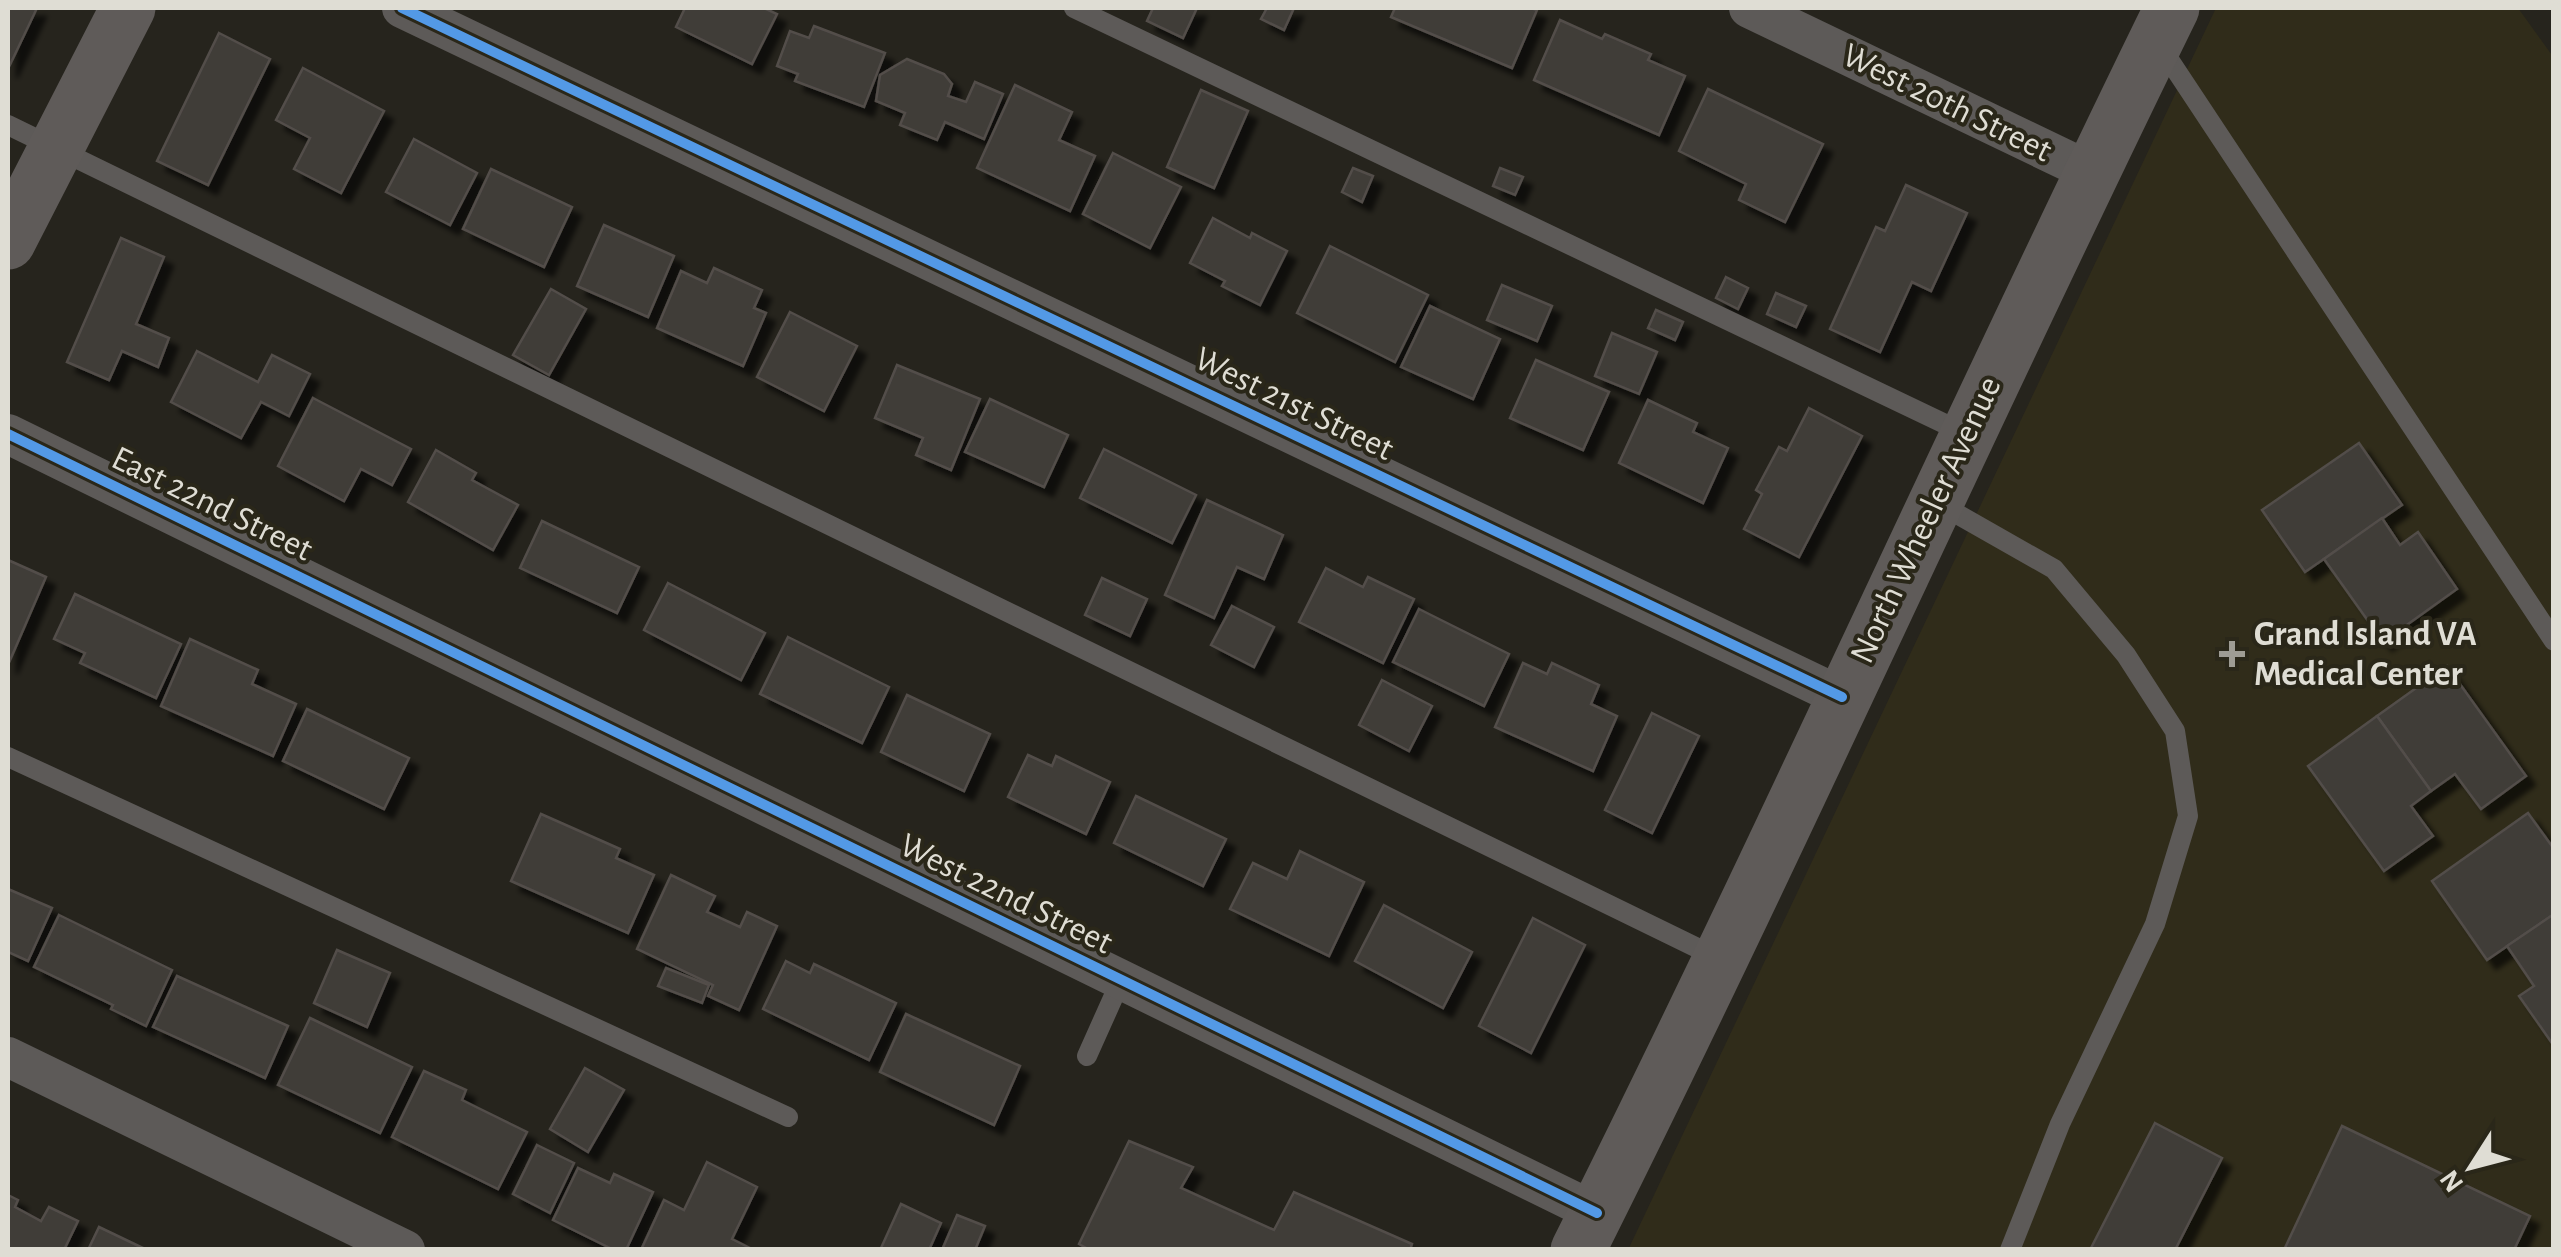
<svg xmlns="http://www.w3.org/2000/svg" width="2561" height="1257" font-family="'Alegreya Sans',sans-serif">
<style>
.built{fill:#302c1a}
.building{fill:#403c39;stroke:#524e4a;stroke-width:2.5;filter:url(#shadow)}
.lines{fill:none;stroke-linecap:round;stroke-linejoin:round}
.lane{stroke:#5d5a58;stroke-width:20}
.street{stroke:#5d5a58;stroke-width:40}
.secondary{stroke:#5f5b59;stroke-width:55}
.cycleway-casing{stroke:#2a2719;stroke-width:16}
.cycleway{stroke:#5399e6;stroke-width:10}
.poi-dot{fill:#9e9c94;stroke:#2a2719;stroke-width:4}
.labels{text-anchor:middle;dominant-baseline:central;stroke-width:8;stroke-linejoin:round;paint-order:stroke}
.street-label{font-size:35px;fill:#dfddd4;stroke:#2a2719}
.poi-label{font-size:35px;font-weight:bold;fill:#dfddd4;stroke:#2a2719;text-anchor:start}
</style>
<defs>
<filter id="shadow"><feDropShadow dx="9" dy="9" stdDeviation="2.5" flood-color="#0009"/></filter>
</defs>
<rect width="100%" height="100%" fill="#26241d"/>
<path class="built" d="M2216,8H2518L2554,58L2553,1249L1628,1250Z"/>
<g class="building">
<path d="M8,8H37L8,69Z"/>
<path d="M685,8H764L777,14L752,64L676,27Z"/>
<path d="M1153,8H1197L1183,38L1147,21Z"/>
<path d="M1267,8H1294L1284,30L1261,19Z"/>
<path d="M1395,8H1531L1537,10L1512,68L1391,17Z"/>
<path d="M1560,20L1602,39L1605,34L1651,54L1648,60L1685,76L1659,135L1534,80Z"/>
<path d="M814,26L885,53L864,107L795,81L798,74L777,66L790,31L809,38Z"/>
<path d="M219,33L270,59L208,185L157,161Z"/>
<path d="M907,59L944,74L952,84L948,96L966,102L975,82L1003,94L984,139L945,122L937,140L900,125L905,113L876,101L880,75Z"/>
<path d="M303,68L384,111L341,193L294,169L310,138L276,120Z"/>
<path d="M1015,85L1072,112L1059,140L1095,156L1070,211L977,168Z"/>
<path d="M1708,89L1823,144L1785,222L1739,200L1746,184L1679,151Z"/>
<path d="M1201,90L1248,111L1214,188L1167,167Z"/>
<path d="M414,139L477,173L450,225L386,192Z"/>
<path d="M1113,153L1181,187L1150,248L1083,214Z"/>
<path d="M1353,168L1373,176L1362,202L1342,192Z"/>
<path d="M1500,168L1523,177L1515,195L1493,186Z"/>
<path d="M491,169L572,207L544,267L463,229Z"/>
<path d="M1906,185L1967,213L1931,291L1912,282L1880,352L1830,329L1876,227L1885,231Z"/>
<path d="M1213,218L1250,238L1252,233L1287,251L1260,305L1222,286L1225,281L1190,263Z"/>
<path d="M604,225L674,256L648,317L577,286Z"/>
<path d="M121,238L164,257L136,324L169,338L158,367L122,351L109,380L67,362Z"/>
<path d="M1330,246L1428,295L1395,362L1297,313Z"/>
<path d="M714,268L762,290L754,308L766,313L743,366L657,328L681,271L707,283Z"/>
<path d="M1726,277L1748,288L1738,309L1716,298Z"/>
<path d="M1502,285L1552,306L1537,341L1487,320Z"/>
<path d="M551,289L586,309L549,375L513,355Z"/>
<path d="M1776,293L1806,306L1796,327L1767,314Z"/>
<path d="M1430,306L1500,339L1473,399L1401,367Z"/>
<path d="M1656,310L1683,322L1675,340L1648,328Z"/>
<path d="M790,312L857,346L824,411L757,377Z"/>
<path d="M1612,333L1657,352L1639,394L1595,376Z"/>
<path d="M197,351L258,382L272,355L310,374L289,416L261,402L241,438L171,402Z"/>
<path d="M1536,360L1609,392L1583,450L1510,418Z"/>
<path d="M897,365L980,399L951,470L916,455L923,438L875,418Z"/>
<path d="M313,398L411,449L392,485L361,469L344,501L278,466Z"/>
<path d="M990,399L1068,435L1044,487L965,452Z"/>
<path d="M1648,400L1697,423L1693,432L1728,448L1703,503L1619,463Z"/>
<path d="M1809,408L1862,436L1799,557L1744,529L1762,494L1756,490L1779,447L1787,451Z"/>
<path d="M2359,443L2402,505L2305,572L2262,510Z"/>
<path d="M1104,449L1196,495L1172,543L1080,498Z"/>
<path d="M436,450L476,473L472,480L518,505L493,550L408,502Z"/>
<path d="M1207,500L1283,535L1264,579L1237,567L1214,618L1165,595Z"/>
<path d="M2382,518L2400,545L2418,532L2457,589L2383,642L2324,559Z"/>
<path d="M542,521L639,567L617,613L520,568Z"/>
<path d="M8,560L46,577L8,665Z"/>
<path d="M1326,568L1363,587L1368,577L1414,599L1383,663L1299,622Z"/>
<path d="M1102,578L1147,599L1130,636L1085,615Z"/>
<path d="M668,583L765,633L741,680L644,630Z"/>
<path d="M75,594L181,644L156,698L80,663L85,653L54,639Z"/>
<path d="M1232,606L1274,627L1254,667L1211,645Z"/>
<path d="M1419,609L1509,654L1484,706L1393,662Z"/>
<path d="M788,637L889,687L862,743L760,694Z"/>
<path d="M190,639L258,670L252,684L296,704L273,756L161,706Z"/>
<path d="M1523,663L1547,674L1552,663L1599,685L1591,704L1617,716L1593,771L1495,727Z"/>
<path d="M2447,666L2526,776L2481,809L2455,774L2431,791L2377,716Z"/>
<path d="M1382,680L1432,706L1409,751L1359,725Z"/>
<path d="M907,695L990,734L964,791L881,752Z"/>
<path d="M307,709L409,758L384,809L283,761Z"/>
<path d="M1652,713L1699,736L1652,833L1605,810Z"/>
<path d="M2377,716L2431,791L2411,806L2433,836L2384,871L2308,766Z"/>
<path d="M1028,755L1052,766L1056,756L1110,782L1086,834L1008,797Z"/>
<path d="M1136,796L1226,839L1203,886L1114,843Z"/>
<path d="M2528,813L2554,849V914L2487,960L2432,881Z"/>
<path d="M541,814L620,849L616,858L654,875L628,933L511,881Z"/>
<path d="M1300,851L1364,882L1329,956L1230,909L1253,863L1287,879Z"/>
<path d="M671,875L715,896L707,912L740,927L747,912L777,926L739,1010L708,996L713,985L637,949Z"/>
<path d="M8,889L52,908L28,961L8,952Z"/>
<path d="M1384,905L1472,952L1443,1008L1355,961Z"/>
<path d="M2554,914V1046L2519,996L2534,986L2507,946Z"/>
<path d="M59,915L172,970L146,1026L111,1009L113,1005L34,967Z"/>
<path d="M1533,918L1585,945L1531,1053L1479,1026Z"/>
<path d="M337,950L390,973L367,1027L314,1003Z"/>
<path d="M786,961L810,973L814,964L896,1003L869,1060L763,1009Z"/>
<path d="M666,968L709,985L702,1003L658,986Z"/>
<path d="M177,976L288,1026L265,1078L153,1027Z"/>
<path d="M906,1014L1020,1066L994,1125L880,1072Z"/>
<path d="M310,1018L412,1067L380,1133L278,1085Z"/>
<path d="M585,1068L624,1090L588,1152L550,1129Z"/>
<path d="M424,1071L466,1090L462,1100L527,1132L498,1189L392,1137Z"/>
<path d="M2155,1123L2222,1158L2175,1250H2090Z"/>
<path d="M2342,1126L2530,1216L2514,1250H2284Z"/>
<path d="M1129,1141L1193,1167L1181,1188L1274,1230L1294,1192L1412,1244L1410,1250H1090L1079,1244Z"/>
<path d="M537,1145L574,1163L550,1213L513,1194Z"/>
<path d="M707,1162L757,1187L732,1239L754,1250H641L664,1200L684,1210Z"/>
<path d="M578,1168L610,1183L614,1174L653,1192L626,1250H614L553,1220Z"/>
<path d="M8,1195L18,1200L15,1207L41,1221L49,1207L78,1221L64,1250H8Z"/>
<path d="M901,1204L941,1223L929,1250L881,1248Z"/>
<path d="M957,1215L985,1226L975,1250H942Z"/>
<path d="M99,1227L147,1250H88Z"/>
</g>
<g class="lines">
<g class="lane">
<path d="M1074,8L1964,433"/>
<path d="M2160,46L2554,641"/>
<path d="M8,125L1718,958"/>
<path d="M1936,502L2054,569L2126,655L2175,731L2188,816L2155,924L2060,1124L2010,1250"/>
<path d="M8,757L788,1117"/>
<path d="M1087,1056L1121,980"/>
</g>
<g class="street">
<path d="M402,8L1842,697"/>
<path d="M1749,8L2091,172"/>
<path d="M8,434L1597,1213"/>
<path d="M8,1057L405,1250"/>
</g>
<g class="secondary">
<path d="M8,242L128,8"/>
<path d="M1578,1250C1784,839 1970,419 2172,8"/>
</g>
<defs>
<g id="cycleway">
<path d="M402,8L1842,697"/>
<path d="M8,434L1597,1213"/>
</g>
</defs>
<use href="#cycleway" class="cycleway-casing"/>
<use href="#cycleway" class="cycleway"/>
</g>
<path class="poi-dot" d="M2227 639h10v10h10v10h-10v10h-10v-10h-10v-10h10z"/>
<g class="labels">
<g class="street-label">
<text transform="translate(1947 103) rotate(26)">West 20th Street</text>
<text transform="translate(1294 404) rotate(26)">West 21st Street</text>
<text transform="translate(212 504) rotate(26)">East 22nd Street</text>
<text transform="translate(1926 520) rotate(-65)">North Wheeler Avenue</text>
<text transform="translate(1006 894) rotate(26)">West 22nd Street</text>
</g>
<g class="poi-label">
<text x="2254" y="634">Grand Island VA<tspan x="2254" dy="40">Medical Center</tspan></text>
</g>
</g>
<rect width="2561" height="1257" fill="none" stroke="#dfddd4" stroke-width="20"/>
<g transform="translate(2471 1167) rotate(234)" stroke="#2a2719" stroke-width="8" paint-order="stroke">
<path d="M0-8L18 38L0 25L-18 38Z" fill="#dfddd4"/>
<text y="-15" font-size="28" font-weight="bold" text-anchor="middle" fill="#dfddd4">N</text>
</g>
</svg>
